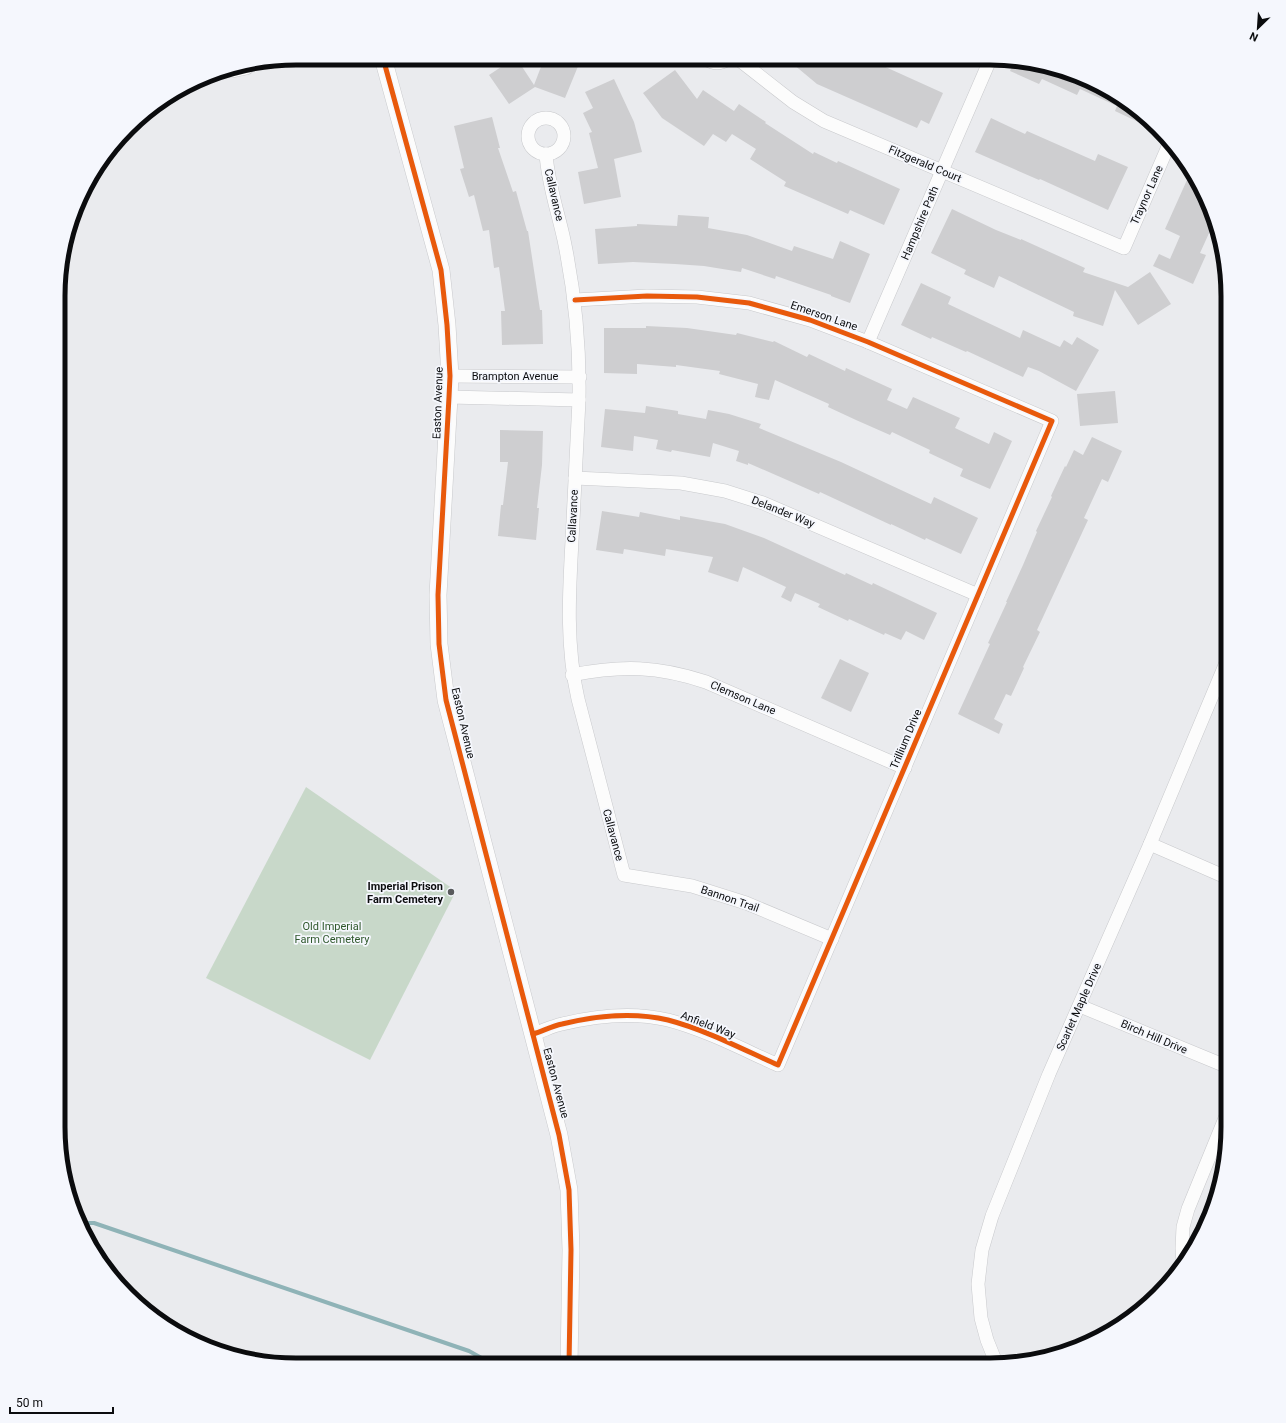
<svg xmlns="http://www.w3.org/2000/svg" width="1286" height="1423" font-family="Roboto,sans-serif">
<style>
.green{fill:#c8d8c9}
.lines{fill:none;stroke-linecap:round;stroke-linejoin:round}
.stream{stroke:#8fb3b7;stroke-width:4}
.building{fill:#ceced0}
.minor-casing{stroke:#c8c9cc;stroke-width:14}
.tertiary-casing{stroke:#c8c9cc;stroke-width:18}
.minor{stroke:#fcfcfc;stroke-width:13}
.tertiary{stroke:#fcfcfc;stroke-width:17}
.cycleway-casing{stroke:#f5f7fd;stroke-width:8}
.cycleway{stroke:#e8590c;stroke-width:5}
.poi-dot{fill:#595a5c;stroke:#f5f7fd;stroke-width:1.5}
.labels{text-anchor:middle;dominant-baseline:central;stroke-width:3.5;stroke-linejoin:round;paint-order:stroke}
.street-label{font-size:11px;fill:#0b0c0e;stroke:#f5f7fd}
.poi-label{font-size:11px;font-weight:bold;fill:#0b0c0e;stroke:#f5f7fd;text-anchor:end}
.park-label{font-size:11px;fill:#2f582c;stroke:#f5f7fd}
.rim{fill:none;stroke:#0b0c0e;stroke-width:5}
</style>
<rect width="100%" height="100%" fill="#eaebee"/>
<path class="green" d="M306,787L456,891L370,1060L206,978Z"/>
<g class="lines">
<path class="stream" d="M80,1223H94L469,1351L494,1365"/>
</g>
<g class="building">
<path d="M513,59H517L534,85L544,59H581L565,98L535,87L509,104L489,75Z"/>
<path d="M787,59L870,60L943,93L929,124L921,120L917,128L817,84Z"/>
<path d="M1015,60H1021L1109,90L1153,124L1151,128L1115,111L1117,106L1080,89L1077,95L1042,79L1039,84L1010,71Z"/>
<path d="M675,70L697,99L703,90L734,111L739,104L766,122L765,123L813,154L814,152L837,163L838,161L900,189L884,225L850,210L848,214L784,186L786,182L750,159L756,149L732,134L726,142L713,134L704,146L662,118L643,93Z"/>
<path d="M614,79L634,122L642,152L614,159L621,197L584,204L578,172L598,168L589,133L592,132L583,113L593,108L585,92Z"/>
<path d="M492,117L500,148H498L513,192L516,191L527,231H528L540,310H542L543,344L502,345L501,311H505L499,267L494,268L489,230L483,231L474,195L469,197L460,169L464,168L454,126Z"/>
<path d="M991,118L1025,134L1027,131L1095,161L1098,154L1128,167L1108,210L1040,179L1039,180L975,152Z"/>
<path d="M1191,171L1215,220L1200,253L1206,255L1193,284L1153,266L1159,254L1170,259L1180,236L1165,229Z"/>
<path d="M952,209L996,230L1021,240V239L1085,268L1083,272L1128,287L1150,272L1171,304L1138,325L1115,290L1103,326L1073,316L1074,312L999,276L994,288L964,274L966,270L931,253Z"/>
<path d="M678,215L709,217L708,228L747,235L792,251L794,246L833,259L840,241L870,254L850,303L831,296V295L776,276L775,279L742,268L741,272L704,266L675,264L633,262L598,264L595,229L637,226V224L677,226Z"/>
<path d="M921,283L951,297L948,304L1020,338L1023,330L1060,347L1064,340L1072,345L1077,337L1099,350L1076,391L1039,371L1028,367L1023,377L967,351L966,352L932,337L931,339L901,325Z"/>
<path d="M646,326L687,328L736,335L737,333L773,342L774,341L807,357L809,354L845,371L846,368L892,389L887,400L907,409L913,397L960,418L955,428L989,444L994,432L1012,441L990,489L960,476L963,469L929,453L930,450L892,432L890,435L856,420L828,407L829,404L775,380L769,400L755,397L758,384L719,374L720,371L676,365V367L637,364V374L604,373V328H646Z"/>
<path d="M1115,391L1118,423L1080,426L1077,394Z"/>
<path d="M646,406L678,411V414L706,419L708,410L729,414L761,424L759,428L841,462L931,504L934,497L978,518L961,554L926,538L925,540L891,524V525L820,492L819,494L748,463V465L736,461L739,451L713,443L710,457L672,450L671,452L656,449L658,440L634,436L633,451L601,447L605,409L645,413Z"/>
<path d="M500,430L543,431L542,465L537,508H539L536,540L498,536L501,505H503L508,462H500Z"/>
<path d="M1092,437L1122,451L1108,482L1102,479L1084,518L1088,520L1037,630L1040,632L1023,667L1024,668L1011,696L1006,694L994,719L1003,724L999,734L958,714L990,644L988,643L1007,602H1006L1023,565L1037,532L1036,531L1052,497L1051,496L1065,466L1066,467L1074,450L1083,455Z"/>
<path d="M602,511L639,517L640,512L680,520V516L725,524L764,538L845,575L846,573L872,585L873,583L937,613L924,640L906,631L901,640L885,633L884,635L849,619L848,621L818,607L820,604L795,593L791,602L781,597L786,587L743,567L738,582L708,572L713,557L666,549L665,556L624,549L623,554L596,550Z"/>
<path d="M840,659L869,673L851,712L821,698Z"/>
</g>
<g class="lines">
<defs>
<g id="minor">
<path d="M706,59C713,64 721,64 728,59"/>
<path d="M738,59L793,102L824,121L1124,248L1170,142"/>
<circle cx="546" cy="136" r="18"/>
<path d="M546,154C548,184 558,212 564,240C575,293 580,346 579,400C577,447 574,494 572,541C569,594 566,646 578,699L624,875L692,886L746,903L832,939"/>
<path d="M868,342L990,60"/>
<path d="M450,376L580,377"/>
<path d="M449,397L579,400"/>
<path d="M575,478L681,483L725,491L763,503L978,595"/>
<path d="M572,675C622,665 658,666 706,682L905,768"/>
<path d="M1150,844L1228,878"/>
<path d="M1080,1006L1228,1067"/>
<path d="M533,1034C543,1031 552,1026 562,1024C595,1016 634,1012 668,1020C706,1030 742,1049 778,1065L1052,421L868,342L810,320L749,303L697,297L647,296L575,300"/>
<path d="M1183,1263L1182,1248L1183,1227L1188,1209L1228,1111"/>
<path d="M997,1365L987,1340L981,1318L978,1284L982,1250L992,1216L1049,1074L1150,844L1228,658"/>
</g>
<g id="tertiary">
<path d="M383,58L441,270L447,325L450,376L449,397L438,595L439,644L446,700L559,1135L569,1190L571,1250L569,1365"/>
<path d="M232,69L246,66"/>
</g>
</defs>
<use href="#minor" class="minor-casing"/>
<use href="#tertiary" class="tertiary-casing"/>
<use href="#minor" class="minor"/>
<use href="#tertiary" class="tertiary"/>
<defs>
<g id="cycleway">
<path d="M383,58L441,270L447,325L450,376L449,397L438,595L439,644L446,700L559,1135L569,1190L571,1250L569,1365"/>
<path d="M533,1034C543,1031 552,1026 562,1024C595,1016 634,1012 668,1020C706,1030 742,1049 778,1065L1052,421L868,342L810,320L749,303L697,297L647,296L575,300"/>
</g>
</defs>
<use href="#cycleway" class="cycleway-casing"/>
<use href="#cycleway" class="cycleway"/>
</g>
<circle class="poi-dot" cx="451" cy="892" r="4"/>
<g class="labels">
<g class="street-label">
<text transform="translate(925 164) rotate(23)">Fitzgerald Court</text>
<text transform="translate(554 195) rotate(77)">Callavance</text>
<text transform="translate(1147 195) rotate(-66)">Traynor Lane</text>
<text transform="translate(920 223) rotate(-67)">Hampshire Path</text>
<text transform="translate(824 316) rotate(19)">Emerson Lane</text>
<text x="515" y="376">Brampton Avenue</text>
<text transform="translate(438 403) rotate(-88)">Easton Avenue</text>
<text transform="translate(783 512) rotate(22)">Delander Way</text>
<text transform="translate(573 516) rotate(-87)">Callavance</text>
<text transform="translate(743 698) rotate(23)">Clemson Lane</text>
<text transform="translate(463 723) rotate(77)">Easton Avenue</text>
<text transform="translate(906 739) rotate(-67)">Trillium Drive</text>
<text transform="translate(613 835) rotate(75)">Callavance</text>
<text transform="translate(730 899) rotate(19)">Bannon Trail</text>
<text transform="translate(1079 1007) rotate(-66)">Scarlet Maple Drive</text>
<text transform="translate(708 1025) rotate(21)">Anfield Way</text>
<text transform="translate(1154 1037) rotate(23)">Birch Hill Drive</text>
<text transform="translate(556 1083) rotate(75)">Easton Avenue</text>
</g>
<g class="poi-label">
<text x="443" y="886">Imperial Prison<tspan x="443" dy="13">Farm Cemetery</tspan></text>
</g>
<g class="park-label">
<text x="332" y="926">Old Imperial<tspan x="332" dy="13">Farm Cemetery</tspan></text>
</g>
</g>
<path d="M0 0H1286V1423H0ZM296 65H990A231 231 0 0 1 1221 296V1127A231 231 0 0 1 990 1358H296A231 231 0 0 1 65 1127V296A231 231 0 0 1 296 65Z" fill="#f5f7fd" fill-rule="evenodd"/>
<path class="rim" d="M296 65H990A231 231 0 0 1 1221 296V1127A231 231 0 0 1 990 1358H296A231 231 0 0 1 65 1127V296A231 231 0 0 1 296 65Z"/>
<g transform="translate(1258 28) rotate(205)" stroke="#f5f7fd" stroke-width="3" paint-order="stroke">
<path d="M0-3L7 15L0 10L-7 15Z" fill="#0b0c0e"/>
<text y="-6" font-size="11" font-weight="bold" text-anchor="middle" fill="#0b0c0e">N</text>
</g>
<path d="M10 1407v6h103v-6" fill="none" stroke="#0b0c0e" stroke-width="2"/>
<text x="16" y="1407" font-size="12" fill="#0b0c0e" stroke="#f5f7fd" stroke-width="3" paint-order="stroke">50 m</text>
</svg>
